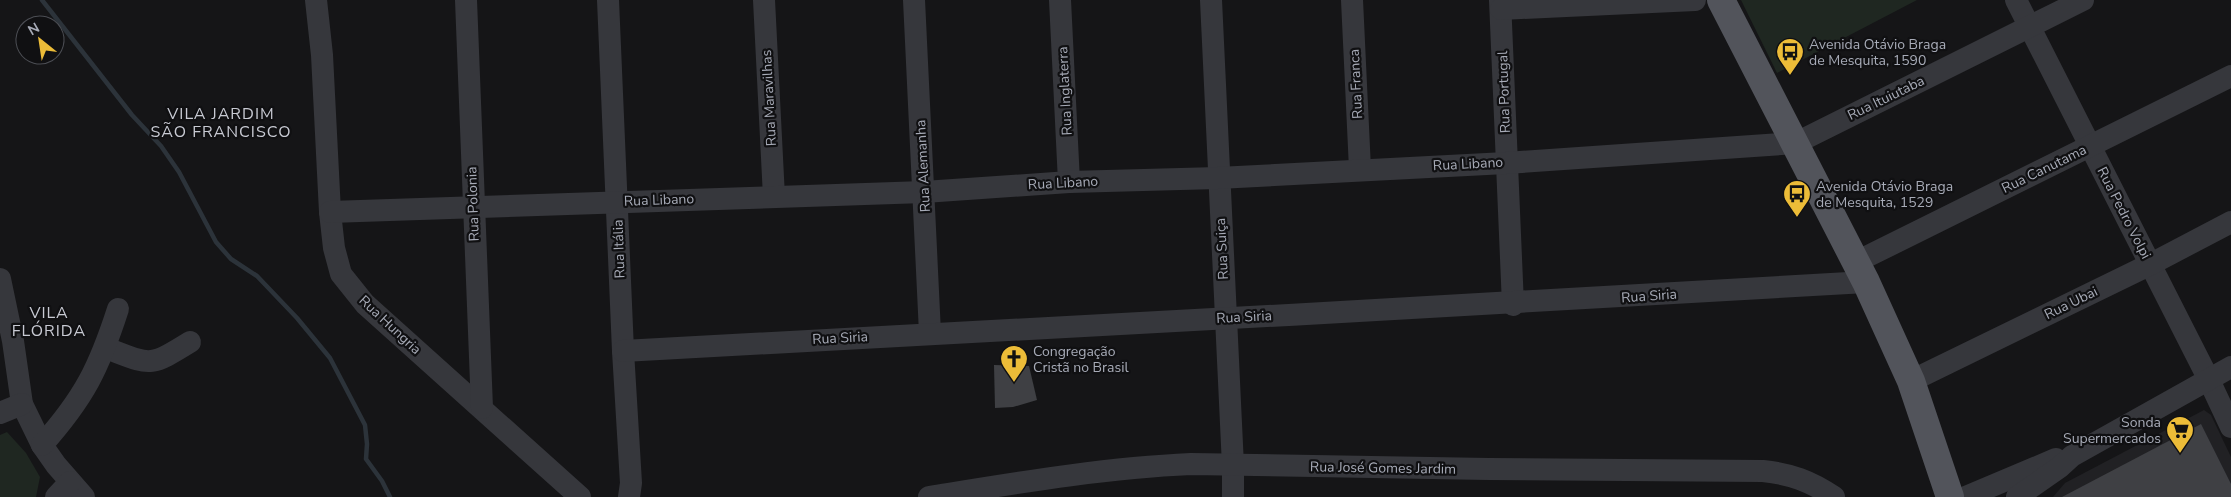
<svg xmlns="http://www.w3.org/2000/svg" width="2231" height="497" font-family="'Nunito Sans',sans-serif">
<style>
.built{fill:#212124}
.green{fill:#1f2721}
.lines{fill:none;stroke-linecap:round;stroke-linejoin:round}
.stream{stroke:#2c333a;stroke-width:4.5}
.building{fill:#3f4044}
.minor{stroke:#36373c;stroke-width:22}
.major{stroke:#52545b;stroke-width:28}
.labels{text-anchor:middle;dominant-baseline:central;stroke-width:4.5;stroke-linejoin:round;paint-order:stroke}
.poi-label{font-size:14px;fill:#a7abb7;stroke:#101012;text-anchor:start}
.street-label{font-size:14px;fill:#a7abb7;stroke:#101012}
.quarter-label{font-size:16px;letter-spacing:1px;fill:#c8cad3;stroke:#101012}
</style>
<rect width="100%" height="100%" fill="#151517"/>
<path class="built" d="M2204,410L2211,415L2231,457V497H2053L2065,483Z"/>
<g class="green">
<path d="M1741,0H1917L1777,73Z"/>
<path d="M7,432L26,453L40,477L36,497H0V435Z"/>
</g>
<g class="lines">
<path class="stream" d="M42,0L132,115L161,146L179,172L216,242L231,259L257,276L297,318L330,358L365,425L367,444L366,459L382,481L390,497"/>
</g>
<g class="building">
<path d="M994,365L1029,366L1037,400L1013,407L995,408Z"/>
<path d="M2201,424L2231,484V497H2062Z"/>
</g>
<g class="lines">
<g class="minor">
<path d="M316,0L322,55L330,212L334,248L341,274L365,304L580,497"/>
<path d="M466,0L482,408"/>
<path d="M608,0L623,351L631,483L629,497"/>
<path d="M764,0L774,197"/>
<path d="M914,0L930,333"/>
<path d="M1060,0L1069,182"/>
<path d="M1211,0L1233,466V497"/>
<path d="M1352,0L1360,169"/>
<path d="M1500,0L1513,305"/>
<path d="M2016,0L2208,378L2231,427"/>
<path d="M1501,9L1695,0"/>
<path d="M330,212L924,192L1069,182L1218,178L1506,163L1796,143L2083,0"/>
<path d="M1856,262L2231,76"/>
<path d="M0,279L13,341L22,404L42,445L56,465L84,497"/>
<path d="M106,348C151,365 148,368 190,342"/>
<path d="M623,351C1037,327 1452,308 1866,282"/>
<path d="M1911,381L2151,264L2231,222"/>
<path d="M0,413L22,404"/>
<path d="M42,445C84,398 99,368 118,309"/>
<path d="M56,497L70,482"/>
<path d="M929,497C1016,483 1103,468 1191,464L1489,469L1763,471C1791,474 1810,481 1834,497"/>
<path d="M1966,497L2056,459"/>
<path d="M2017,497L2060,467L2072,456L2231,367"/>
</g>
<path class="major" d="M1721,0L1866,282L1911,381L1950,497"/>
</g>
<defs>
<symbol id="bus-pin" viewBox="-11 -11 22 30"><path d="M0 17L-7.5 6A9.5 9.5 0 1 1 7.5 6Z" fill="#ecbc38" stroke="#101012"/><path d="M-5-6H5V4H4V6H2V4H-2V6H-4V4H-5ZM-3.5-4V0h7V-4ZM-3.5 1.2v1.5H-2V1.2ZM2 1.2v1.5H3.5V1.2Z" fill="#111"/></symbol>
<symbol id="church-pin" viewBox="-11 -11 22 30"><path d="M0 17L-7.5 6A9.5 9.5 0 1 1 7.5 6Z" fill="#ecbc38" stroke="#101012"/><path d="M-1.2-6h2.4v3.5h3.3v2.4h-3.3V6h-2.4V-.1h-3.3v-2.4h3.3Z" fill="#111"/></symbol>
<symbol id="supermarket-pin" viewBox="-11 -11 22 30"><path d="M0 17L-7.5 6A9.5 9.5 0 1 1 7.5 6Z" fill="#ecbc38" stroke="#101012"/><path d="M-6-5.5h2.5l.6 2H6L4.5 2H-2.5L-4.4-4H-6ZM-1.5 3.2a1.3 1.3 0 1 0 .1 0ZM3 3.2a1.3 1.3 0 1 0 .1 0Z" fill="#111"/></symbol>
</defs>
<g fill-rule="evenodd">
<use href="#bus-pin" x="1774" y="36" width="32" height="43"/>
<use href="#bus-pin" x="1781" y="178" width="32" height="43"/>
<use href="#church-pin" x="998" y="343" width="32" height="43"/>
<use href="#supermarket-pin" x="2164" y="414" width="32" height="43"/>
</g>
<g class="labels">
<g class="poi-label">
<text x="1809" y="44">Avenida Otávio Braga<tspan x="1809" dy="16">de Mesquita, 1590</tspan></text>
<text x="1816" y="186">Avenida Otávio Braga<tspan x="1816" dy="16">de Mesquita, 1529</tspan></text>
<text x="1033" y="351">Congregação<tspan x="1033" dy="16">Cristã no Brasil</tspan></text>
<text x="2161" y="422" text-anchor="end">Sonda<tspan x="2161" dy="16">Supermercados</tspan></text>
</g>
<g class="street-label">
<text transform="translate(1356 84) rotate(-93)">Rua Franca</text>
<text transform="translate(1065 91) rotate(-93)">Rua Inglaterra</text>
<text transform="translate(1504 92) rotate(-92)">Rua Portugal</text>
<text transform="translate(769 98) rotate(-93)">Rua Maravilhas</text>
<text transform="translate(1886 98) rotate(-26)">Rua Ituiutaba</text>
<text transform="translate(1468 164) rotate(-3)">Rua Libano</text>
<text transform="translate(923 166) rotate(-93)">Rua Alemanha</text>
<text transform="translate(2044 169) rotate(-26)">Rua Canutama</text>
<text transform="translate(1063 183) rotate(-3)">Rua Libano</text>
<text transform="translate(659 200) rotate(-2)">Rua Libano</text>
<text transform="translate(473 204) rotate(-92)">Rua Polonia</text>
<text transform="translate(2124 213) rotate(63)">Rua Pedro Volpi</text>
<text transform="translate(619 249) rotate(-92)">Rua Itália</text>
<text transform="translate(1222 249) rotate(-93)">Rua Suiça</text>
<text transform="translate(1649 296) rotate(-4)">Rua Siria</text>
<text transform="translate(2071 303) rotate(-26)">Rua Ubai</text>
<text transform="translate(1244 317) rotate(-3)">Rua Siria</text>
<text transform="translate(390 325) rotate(43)">Rua Hungria</text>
<text transform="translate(840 338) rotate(-3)">Rua Siria</text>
<text transform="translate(1383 468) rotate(1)">Rua José Gomes Jardim</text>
</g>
<g class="quarter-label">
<text x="221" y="114">VILA JARDIM<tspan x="221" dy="18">SÃO FRANCISCO</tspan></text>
<text x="49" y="313">VILA<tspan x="49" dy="18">FLÓRIDA</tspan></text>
</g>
</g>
<g transform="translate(40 40) rotate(330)"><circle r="24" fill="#101012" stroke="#4c4e54"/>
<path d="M0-4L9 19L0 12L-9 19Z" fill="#ecbc38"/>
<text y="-8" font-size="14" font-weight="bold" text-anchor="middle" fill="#a7abb7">N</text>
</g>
</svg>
